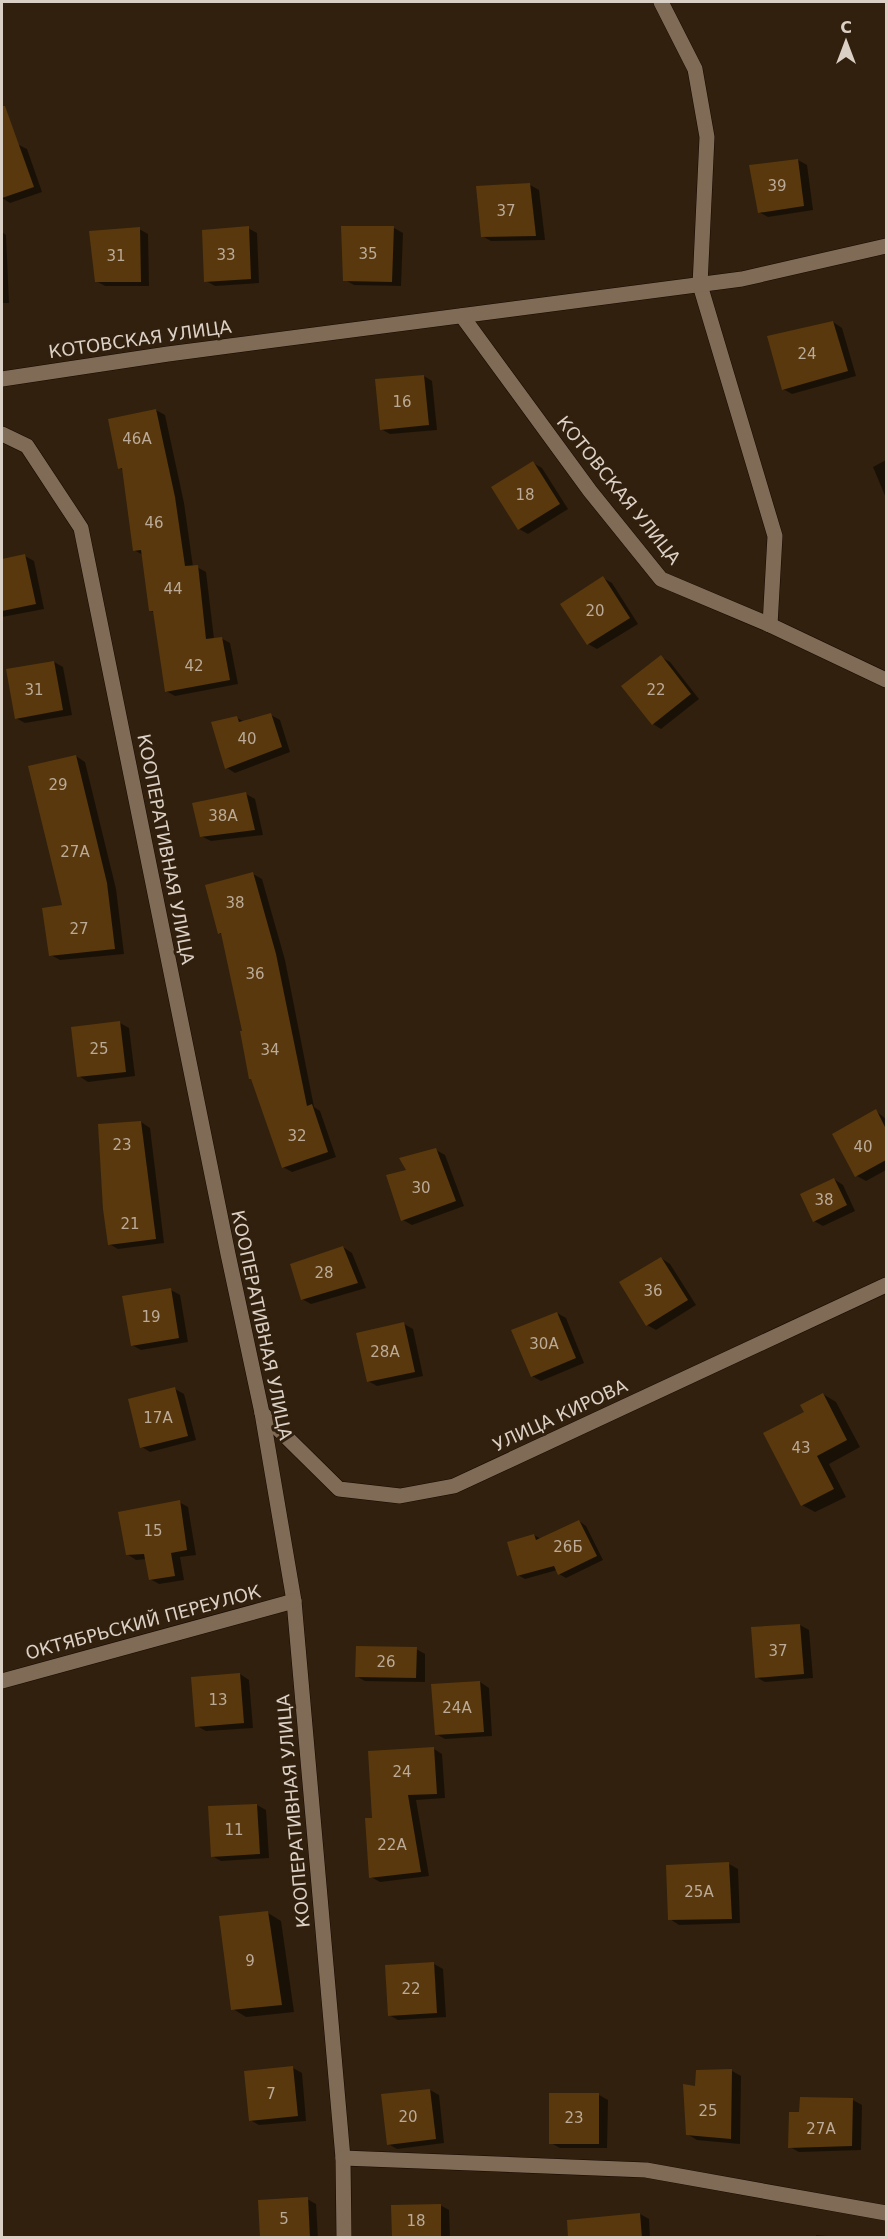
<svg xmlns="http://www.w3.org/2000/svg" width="888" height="2239" font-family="'DejaVu Sans',sans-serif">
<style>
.shadow{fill:#0007}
.building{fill:#59380d}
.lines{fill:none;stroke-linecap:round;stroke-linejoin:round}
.service-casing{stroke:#180900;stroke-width:16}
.minor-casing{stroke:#180900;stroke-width:16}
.tertiary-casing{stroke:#180900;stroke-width:16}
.service{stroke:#7f6b56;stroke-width:15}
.minor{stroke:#7f6b56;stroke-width:15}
.tertiary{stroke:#7f6b56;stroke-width:15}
.labels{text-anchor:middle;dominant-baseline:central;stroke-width:6;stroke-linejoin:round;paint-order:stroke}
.number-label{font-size:15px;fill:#baaa97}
.street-label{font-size:18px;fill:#dbd0c5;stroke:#31200d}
</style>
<rect width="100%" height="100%" fill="#31200d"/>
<g class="shadow">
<path d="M17,144L27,149L42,192L10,203L2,198V148Z"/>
<path d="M798,160L807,165L813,210L768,217L759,212Z"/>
<path d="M530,185L539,190L545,240L491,241L482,236Z"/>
<path d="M248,228L257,233L259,283L215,286L206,281Z"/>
<path d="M394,228L403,233L401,286L354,285L345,280Z"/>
<path d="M139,229L148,234L149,286H105L96,281Z"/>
<path d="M2,232L6,235L9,303H2Z"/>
<path d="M833,322L842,328L856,376L792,394L783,389Z"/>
<path d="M424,376L432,381L437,430L390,434L381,429Z"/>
<path d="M156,410L165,415L184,503L193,567H197L206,572L214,639L221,638L230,643L238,684L175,696L166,691L155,613L151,611L143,555L134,550L123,470L120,468Z"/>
<path d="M886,460V498L873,467Z"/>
<path d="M533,463L542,468L568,509L528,534L519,529Z"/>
<path d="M25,556L34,561L44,609L2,617V561Z"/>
<path d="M603,578L612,583L638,624L597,649L588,644Z"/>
<path d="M661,657L670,662L699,699L661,729L653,724Z"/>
<path d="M54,662L63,667L72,715L25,723L16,718Z"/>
<path d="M271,715L280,720L290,752L235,773L227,768L237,718L245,722Z"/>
<path d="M76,756L85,762L116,889L124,954L60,960L51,955L64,907Z"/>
<path d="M246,794L255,799L263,835L211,841L201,836Z"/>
<path d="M253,874L262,879L285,960L314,1107L320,1111L336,1157L292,1172L283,1167L253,1080L250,1079L244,1032L223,935L219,933Z"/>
<path d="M120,1023L129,1028L135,1076L88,1082L79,1076Z"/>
<path d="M876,1111L886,1119V1170L866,1181L857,1176L834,1134Z"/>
<path d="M141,1122L150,1128L164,1243L118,1249L109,1244Z"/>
<path d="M436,1150L445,1155L464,1206L412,1225L403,1220L409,1171Z"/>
<path d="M834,1179L843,1185L855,1211L823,1226L814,1221Z"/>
<path d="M343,1247L352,1253L366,1288L311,1304L302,1299Z"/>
<path d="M661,1258L670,1264L696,1305L656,1330L647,1325Z"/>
<path d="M171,1290L180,1295L188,1342L141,1350L132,1345Z"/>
<path d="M557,1313L566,1318L584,1363L541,1381L532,1376Z"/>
<path d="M404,1324L413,1329L423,1376L377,1386L368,1381Z"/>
<path d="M175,1389L184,1394L196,1440L150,1452L142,1447Z"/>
<path d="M823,1394L836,1402L860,1447L829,1464L846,1497L815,1512L802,1505L806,1413Z"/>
<path d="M179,1502L188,1507L196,1555L180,1557L184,1580L159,1584L150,1579L147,1559L136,1560L127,1554Z"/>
<path d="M579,1521L586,1526L603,1560L566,1578L559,1574L557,1570L525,1579L518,1575L534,1535L541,1539Z"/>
<path d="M800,1625L809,1630L813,1678L765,1682L756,1677Z"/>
<path d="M416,1649L425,1654V1682L365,1681L356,1676Z"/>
<path d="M240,1674L249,1680L253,1728L206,1731L197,1726Z"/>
<path d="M480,1682L489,1688L492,1736L445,1739L436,1734Z"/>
<path d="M434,1749L442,1754L445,1798L416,1800L429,1876L380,1882L371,1877L373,1819Z"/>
<path d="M257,1805L266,1810L269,1858L221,1861L212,1856Z"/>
<path d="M729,1864L738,1869L740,1923L679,1925L670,1919Z"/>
<path d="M268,1913L281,1921L294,2012L246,2017L233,2009Z"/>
<path d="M434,1964L443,1969L446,2017L398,2020L389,2015Z"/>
<path d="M293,2068L302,2073L306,2121L259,2125L250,2120Z"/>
<path d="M732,2071L741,2076L740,2144L697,2140L687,2134L697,2088Z"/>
<path d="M430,2090L439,2095L444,2143L397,2149L388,2144Z"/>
<path d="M599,2095L608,2100L607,2148H560L551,2143Z"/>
<path d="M853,2100L862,2105L861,2150L799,2152L790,2147L800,2113Z"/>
<path d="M307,2199L316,2204L318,2238H262Z"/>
<path d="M440,2205L449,2210L450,2238H394Z"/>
<path d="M640,2214L649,2219L650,2238H594Z"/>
<path d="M816,2235L850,2238H816Z"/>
</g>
<g class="building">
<path d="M2,106H5L34,187L2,198Z"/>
<path d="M798,159L804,206L758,213L749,165Z"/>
<path d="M530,183L536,236L481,237L476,186Z"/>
<path d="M249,226L251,279L204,282L202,230Z"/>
<path d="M341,226H394L392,282L343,281Z"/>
<path d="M140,227L141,282H95L89,231Z"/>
<path d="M833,321L848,371L782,390L767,336Z"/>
<path d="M424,375L429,425L380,430L375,379Z"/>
<path d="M156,409L175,497L185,566L198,565L206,639L222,637L230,680L165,692L153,611H149L141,550L133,551L122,468L118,469L108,419Z"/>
<path d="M533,461L560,504L518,530L491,487Z"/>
<path d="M25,554L36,604L2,611V559Z"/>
<path d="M603,576L630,618L587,645L560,604Z"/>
<path d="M661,655L691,694L652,725L621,686Z"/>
<path d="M54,661L63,710L15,719L6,669Z"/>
<path d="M271,713L282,747L225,769L211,722L237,716L239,722Z"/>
<path d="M76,755L107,883L115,949L49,956L42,908L62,905L28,766Z"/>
<path d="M246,792L255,830L200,837L192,803Z"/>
<path d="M253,872L276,954L307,1106L312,1104L328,1152L282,1168L251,1079H249L240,1031H242L221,933L218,934L205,885Z"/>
<path d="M120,1021L126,1072L77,1077L71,1027Z"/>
<path d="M876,1109L886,1129V1160L855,1177L832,1134Z"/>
<path d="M141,1121L156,1239L108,1245L103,1209L98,1124Z"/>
<path d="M436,1148L456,1201L401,1221L386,1175L406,1170L399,1158Z"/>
<path d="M834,1178L847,1205L813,1222L800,1194Z"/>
<path d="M343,1246L358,1283L301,1300L290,1264Z"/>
<path d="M661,1257L688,1300L646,1326L619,1282Z"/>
<path d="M171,1288L179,1338L131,1346L122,1296Z"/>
<path d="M557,1312L576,1358L531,1377L511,1330Z"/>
<path d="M404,1322L415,1372L367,1382L356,1333Z"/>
<path d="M175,1387L188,1436L140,1448L128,1399Z"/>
<path d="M823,1393L847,1440L817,1456L834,1489L801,1506L763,1433L804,1412L800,1405Z"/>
<path d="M180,1500L187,1550L171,1553L175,1576L149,1580L144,1554L126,1555L118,1512Z"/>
<path d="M579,1520L597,1556L558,1575L554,1566L517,1576L507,1542L534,1534L536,1540Z"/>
<path d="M800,1624L804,1674L755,1678L751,1627Z"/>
<path d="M356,1646L417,1647L416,1678L355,1677Z"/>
<path d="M240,1673L244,1723L195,1727L191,1677Z"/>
<path d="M480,1681L484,1732L435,1735L431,1684Z"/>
<path d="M434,1747L437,1794L408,1795L421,1872L369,1878L365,1818H372L368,1751Z"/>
<path d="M257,1804L260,1854L211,1857L208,1806Z"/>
<path d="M729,1862L732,1919L668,1920L666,1865Z"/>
<path d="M268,1911L282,2005L231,2010L219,1916Z"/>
<path d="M434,1962L437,2013L388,2016L385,1965Z"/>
<path d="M293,2066L298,2116L249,2121L244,2071Z"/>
<path d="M732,2069L731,2139L686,2135L683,2084L695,2086L696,2070Z"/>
<path d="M430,2089L436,2139L387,2145L381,2094Z"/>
<rect x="549" y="2093" width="50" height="51"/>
<path d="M800,2097L853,2098L852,2146L788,2148L789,2112H799Z"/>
<path d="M308,2197L310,2238H260L258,2200Z"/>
<path d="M441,2204V2238H392L391,2205Z"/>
<path d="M640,2213L642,2238H568L567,2220Z"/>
</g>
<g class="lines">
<defs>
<path id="service" d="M661,2L695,69L707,137L700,285L775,536L770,625"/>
<g id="minor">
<path d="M462,316L590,491L661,579L770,625L886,680"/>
<path d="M2,379L168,354L742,279L886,246"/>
<path d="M262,1413L294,1601L343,2158L344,2238"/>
<path d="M2,1681L294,1601"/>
<path d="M343,2158L646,2170L886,2213"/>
</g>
<path id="tertiary" d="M2,434L27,446L81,528L228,1254L262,1413L339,1489L400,1496L454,1486L886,1285"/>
</defs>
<use href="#service" class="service-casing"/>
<use href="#minor" class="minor-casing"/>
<use href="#tertiary" class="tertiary-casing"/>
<use href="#service" class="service"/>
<use href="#minor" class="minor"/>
<use href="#tertiary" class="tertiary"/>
</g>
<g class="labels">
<g class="number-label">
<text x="777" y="186">39</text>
<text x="506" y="211">37</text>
<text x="368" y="254">35</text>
<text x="226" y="255">33</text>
<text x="116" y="256">31</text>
<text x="807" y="354">24</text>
<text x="402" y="402">16</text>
<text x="137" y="439">46А</text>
<text x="525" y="495">18</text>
<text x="154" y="523">46</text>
<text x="173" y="589">44</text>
<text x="595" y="611">20</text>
<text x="194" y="666">42</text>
<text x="34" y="690">31</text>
<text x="656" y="690">22</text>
<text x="247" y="739">40</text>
<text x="58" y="785">29</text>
<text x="223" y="816">38А</text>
<text x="75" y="852">27А</text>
<text x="235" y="903">38</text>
<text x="79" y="929">27</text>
<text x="255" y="974">36</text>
<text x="99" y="1049">25</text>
<text x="270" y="1050">34</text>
<text x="297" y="1136">32</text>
<text x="122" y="1145">23</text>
<text x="863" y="1147">40</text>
<text x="421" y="1188">30</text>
<text x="824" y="1200">38</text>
<text x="130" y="1224">21</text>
<text x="324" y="1273">28</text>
<text x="653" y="1291">36</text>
<text x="151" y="1317">19</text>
<text x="544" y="1344">30А</text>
<text x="385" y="1352">28А</text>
<text x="158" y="1418">17А</text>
<text x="801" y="1448">43</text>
<text x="153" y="1531">15</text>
<text x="568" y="1547">26Б</text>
<text x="778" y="1651">37</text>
<text x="386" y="1662">26</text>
<text x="218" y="1700">13</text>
<text x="457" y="1708">24А</text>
<text x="402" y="1772">24</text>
<text x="234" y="1830">11</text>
<text x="392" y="1845">22А</text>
<text x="699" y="1892">25А</text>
<text x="250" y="1961">9</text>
<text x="411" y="1989">22</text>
<text x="271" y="2094">7</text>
<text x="708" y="2111">25</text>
<text x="408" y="2117">20</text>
<text x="574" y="2118">23</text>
<text x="821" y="2129">27А</text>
<text x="284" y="2219">5</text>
<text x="416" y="2221">18</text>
</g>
<g class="street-label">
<text transform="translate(140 339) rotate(-8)">КОТОВСКАЯ УЛИЦА</text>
<text transform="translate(619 490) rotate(51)">КОТОВСКАЯ УЛИЦА</text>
<text transform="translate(166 849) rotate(79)">КООПЕРАТИВНАЯ УЛИЦА</text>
<text transform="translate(262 1325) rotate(78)">КООПЕРАТИВНАЯ УЛИЦА</text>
<text transform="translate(560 1415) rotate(-25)">УЛИЦА КИРОВА</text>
<text transform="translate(143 1622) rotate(-15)">ОКТЯБРЬСКИЙ ПЕРЕУЛОК</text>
<text transform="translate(293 1811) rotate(-95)">КООПЕРАТИВНАЯ УЛИЦА</text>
</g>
</g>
<rect width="888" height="2239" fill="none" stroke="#dbd0c5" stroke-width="6"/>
<g transform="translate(846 42)" stroke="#31200d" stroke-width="4.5" paint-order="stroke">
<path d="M0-4.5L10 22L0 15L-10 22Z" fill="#dbd0c5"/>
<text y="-9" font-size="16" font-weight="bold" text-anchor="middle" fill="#dbd0c5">С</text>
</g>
</svg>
